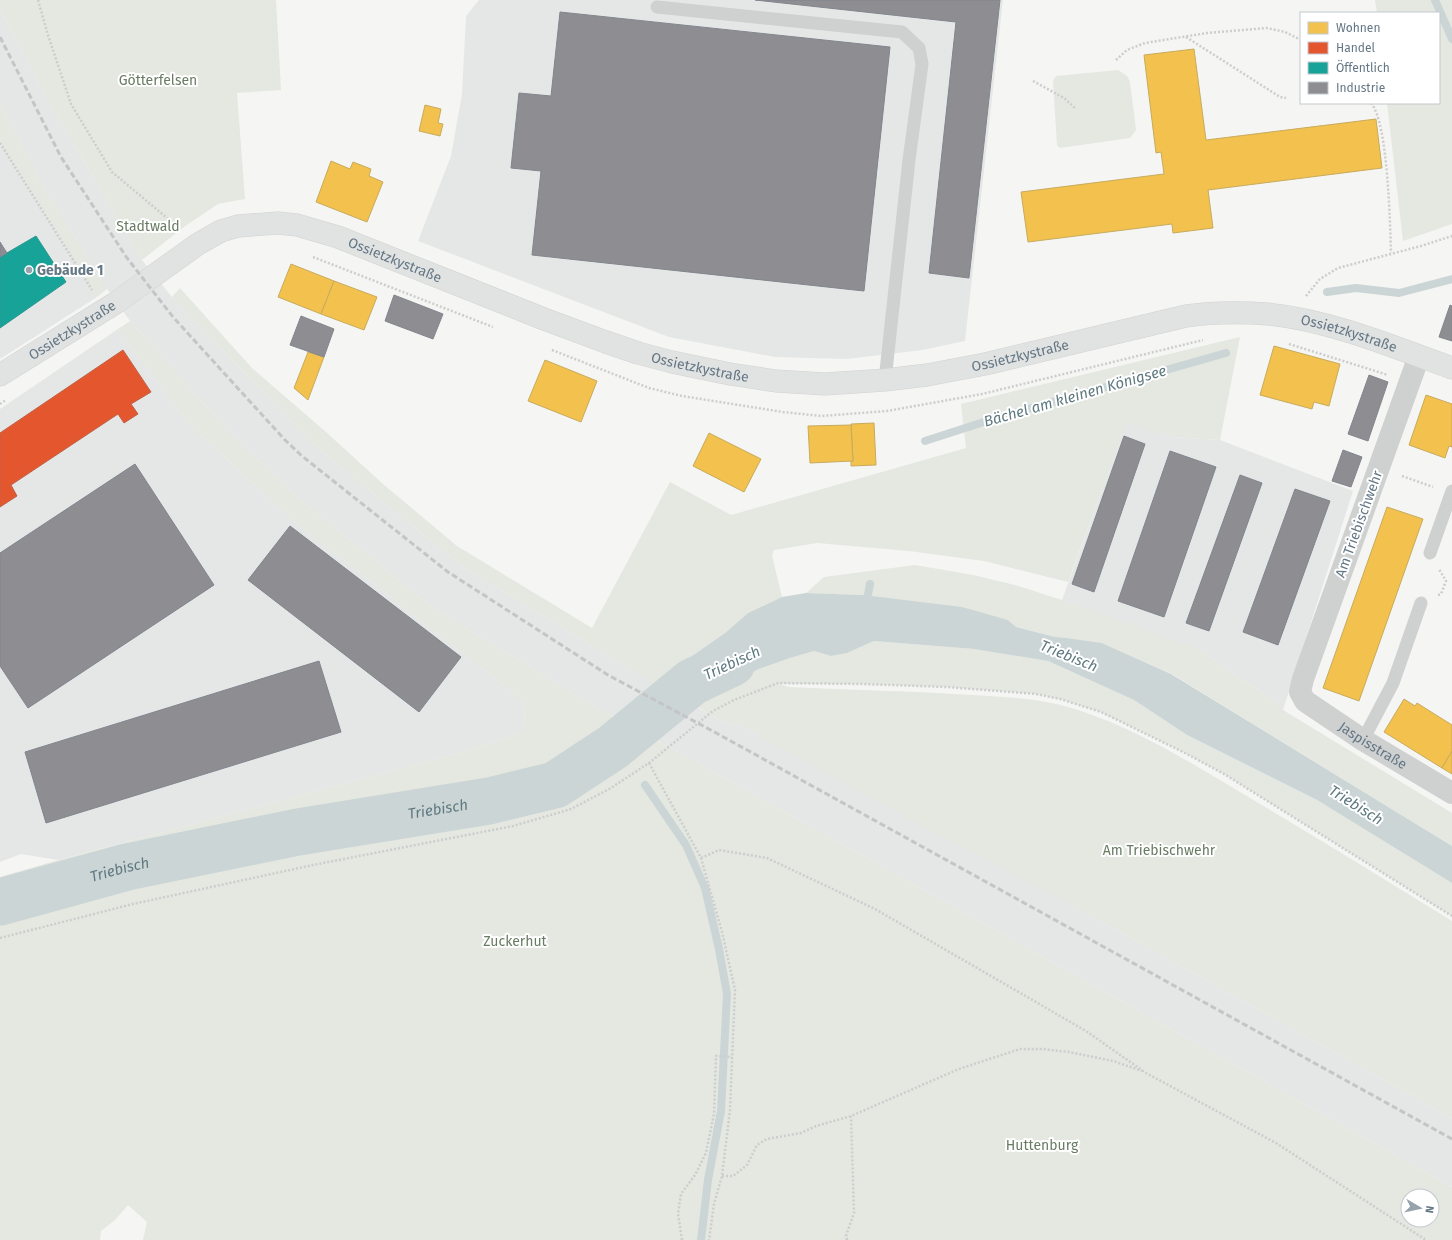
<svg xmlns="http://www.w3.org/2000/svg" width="1452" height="1240" font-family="'Fira Sans',sans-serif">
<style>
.built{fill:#e5e7e6}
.green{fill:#e4e8e1;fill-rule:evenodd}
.water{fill:#ccd5d6}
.homes{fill:#f2c14e;stroke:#c7ab5e}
.shops{fill:#e4572e;stroke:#be6148}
.public{fill:#17a398;stroke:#2e9692}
.industry{fill:#8d8d92;stroke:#81868e}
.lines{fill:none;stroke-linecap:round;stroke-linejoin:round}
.stream{stroke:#ccd5d6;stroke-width:8}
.river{stroke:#ccd5d6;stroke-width:47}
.secondary-casing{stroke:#d1d3d3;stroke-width:23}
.path{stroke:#cccdcd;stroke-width:2.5;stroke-dasharray:2 2;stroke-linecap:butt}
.lane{stroke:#cfd0d0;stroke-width:13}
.street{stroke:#cfd0d0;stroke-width:22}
.secondary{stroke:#e1e2e2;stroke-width:22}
.rail{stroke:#c4c5c5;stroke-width:3;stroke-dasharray:6 3;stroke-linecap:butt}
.poi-dot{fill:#97a3ac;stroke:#fff;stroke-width:1.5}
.labels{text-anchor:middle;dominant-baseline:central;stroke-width:4;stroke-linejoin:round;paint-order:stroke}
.park-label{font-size:14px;fill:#697c63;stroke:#fff}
.street-label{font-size:14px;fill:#647785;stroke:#fff}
.poi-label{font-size:14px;font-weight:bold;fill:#647785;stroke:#fff;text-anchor:start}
.water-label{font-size:15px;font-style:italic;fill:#5f7981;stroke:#fff}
</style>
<rect width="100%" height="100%" fill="#f5f5f3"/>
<g class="built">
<path d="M479,0H1003L965,341L922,350L847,359L775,357L669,337L418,241L451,156L462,94L466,16Z"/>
<path d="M0,9L47,98L142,260L172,297L313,444L459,564L617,661L721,721L742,726L1083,911L1452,1118V1187L685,756L588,703L432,607L292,493L228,431L130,321L107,289L40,181L0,104Z"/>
<path d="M0,143L97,297L0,359Z"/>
<path d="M118,329L191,426L294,521L525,702L524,730L519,734L456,754L58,860L21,854L0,862V409Z"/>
<path d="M1127,421L1175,437L1220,440L1353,491L1283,710L1261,691L1230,673L1205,653L1062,600Z"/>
</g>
<g class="green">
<path d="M0,0H276L281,90L237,93L245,199L218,204L184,227L142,260L47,98L0,9Z"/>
<path d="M1375,0H1452V224L1403,241L1387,103H1439V13H1377Z"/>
<path d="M1118,70L1127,76L1130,82L1136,130L1130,138L1060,148L1057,145L1053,81L1056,76Z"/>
<path d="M0,104L40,181L107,289L97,297L0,143Z"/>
<path d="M180,288L252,368L326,432L383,484L457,546L592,628L670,482L731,515L966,448L961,404L1240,337L1220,440L1175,437L1127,422L1068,582L984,561L909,551L817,543L774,550L772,556L782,597L748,613L725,633L692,656L658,685L617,661L459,564L313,444L172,297Z"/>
<path d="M130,321L228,431L292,493L432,607L588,703L685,756L1452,1187V1240H143L147,1222L128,1205L115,1220L101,1231L100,1240H0V877L58,860L456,754L519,734L524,730L525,702L294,521L191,426L118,329ZM1408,1196H1432V1220H1408Z"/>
<path d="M915,565L973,575L1015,585L1062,600L1168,638L1205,653L1230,673L1261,691L1283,710L1452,813V846L1172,674L1102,643L1067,638L1055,637L1016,627L1008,620L863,595L806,593L824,577Z"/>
<path d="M874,641L974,649L1048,661L1134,700L1187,735L1317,800L1452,883V916L1224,774L1185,753L1101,712L1060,699L1036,694L947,687L861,684H780L789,687C850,690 912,691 973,695C1001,697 1029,698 1056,704C1123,720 1186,760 1245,795C1314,836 1383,878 1452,921V1118L1083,911L889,808L742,726L721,721L689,702L759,669L790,658L814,651L831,656L847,653Z"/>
</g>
<path class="water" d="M806,593L863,595L962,607L1008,620L1016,627L1055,637L1067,638L1102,643L1171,674L1452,846V883L1317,800L1187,735L1134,700L1048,661L974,649L874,641L847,653L831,656L814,651L790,658L759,669L689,702L658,685L692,656L725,633L748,613L782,597Z"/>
<g class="homes">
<path d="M1194,49L1206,140L1376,119L1382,168L1208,190L1213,228L1173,233L1172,224L1028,242L1021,192L1164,174L1161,152L1156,153L1144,55Z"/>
<path d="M425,105L441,109L438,123L443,124L440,136L419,131Z"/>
<path d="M331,161L350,169L353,162L371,169L369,176L383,182L367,222L316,202Z"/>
<path d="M291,264L334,281L321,314L278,297Z"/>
<path d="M334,281L377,297L364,330L321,314Z"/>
<path d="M1274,346L1340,364L1329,406L1314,402L1312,409L1260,395Z"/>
<path d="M308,352L324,357L308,400L294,388Z"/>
<path d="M545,360L597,381L581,422L528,401Z"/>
<path d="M1426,395L1452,404V447L1449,446L1445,458L1409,445Z"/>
<path d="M874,423L876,465L851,466V461H853L851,424Z"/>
<path d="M851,425L853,461L810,463L808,426Z"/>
<path d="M709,433L761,459L744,492L693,466Z"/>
<path d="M1387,507L1423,519L1359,701L1323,688Z"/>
<path d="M1404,699L1415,706L1417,703L1452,725V751L1442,768L1384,732Z"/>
<path d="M1452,751V774L1442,768Z"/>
</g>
<path class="shops" d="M123,350L151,392L131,404L138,414L124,423L118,414L11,485L17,496L0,507V433Z"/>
<path class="public" d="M36,236L66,282L0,328V257Z"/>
<g class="industry">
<path d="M755,0H1000L969,278L929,273L956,22Z"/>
<path d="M560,12L890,47L864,291L532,255L541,171L511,168L519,93L551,96Z"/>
<path d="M0,242L7,253L0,257Z"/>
<path d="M394,295L443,314L433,339L385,321Z"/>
<path d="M1450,305L1452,306V341L1439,337Z"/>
<path d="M301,316L334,329L324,357L290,345Z"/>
<path d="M1369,375L1388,382L1368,441L1348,434Z"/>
<path d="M1124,436L1145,444L1094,592L1072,584Z"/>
<path d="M1343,450L1362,457L1351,487L1332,481Z"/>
<path d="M1170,451L1216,467L1164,617L1118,601Z"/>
<path d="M135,464L214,585L28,708L0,666V553Z"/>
<path d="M1240,475L1262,483L1209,631L1186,623Z"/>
<path d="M1295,489L1330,501L1278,645L1243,632Z"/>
<path d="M290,526L461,657L419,712L248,580Z"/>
<path d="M319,661L341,732L46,823L25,752Z"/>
</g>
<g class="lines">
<g class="stream">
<path d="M1435,0L1452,39"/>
<path d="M1327,292L1356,288L1399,293L1452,279"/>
<path d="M925,441L993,419L1226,353"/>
<path d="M866,605L870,584"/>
<path d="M645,785L686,845L705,888L719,949L727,994L721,1111L708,1180L701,1240"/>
</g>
<path class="river" id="s1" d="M0,902L127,867L298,832L489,801L555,785L613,747L692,682L732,663"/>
<defs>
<g id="secondary">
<path id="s3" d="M0,375L117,302L198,244L221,231L238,226L278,223L297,225L338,237L544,319L606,342L638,353L672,362L730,374L776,381L825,384L885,380L927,375L985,364L1186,316C1213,312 1240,312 1268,314C1329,320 1394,347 1452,368"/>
</g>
</defs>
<use href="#secondary" class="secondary-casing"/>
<g class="path">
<path d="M38,0L48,35L71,104L112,172L179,228"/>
<path d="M1186,37L1280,97L1286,98"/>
<path d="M1116,60L1127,50L1145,43L1207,33L1267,28L1285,32L1301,40"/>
<path d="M1033,81L1064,98L1076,109"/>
<path d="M1371,103C1388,122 1390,224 1391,253"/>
<path d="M0,143L92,290"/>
<path d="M313,257L493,327"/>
<path d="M1306,296L1320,279L1338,268L1421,246L1452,236"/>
<path d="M1289,344L1388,375"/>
<path d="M552,350L649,388L682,396L783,412L821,416L887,411L982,394L1203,340"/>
<path d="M0,404L6,400"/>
<path d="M1402,476L1433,487"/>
<path d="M1438,595L1441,594L1446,581L1439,569"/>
<path d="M649,763L701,858L722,932L735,990L730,1110L722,1176L714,1204L709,1240"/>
<path d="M701,858L719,850L767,858L875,909L1086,1031L1146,1073L1276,1143L1426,1240"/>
<path d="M0,938L133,904L313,865L513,826L571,809L611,788L649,763L713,711L734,700L778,683L861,684L947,687L1036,694L1060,699L1101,712L1185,753L1224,774L1452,916"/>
<path d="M722,1176H733L747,1165L757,1145L767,1139L801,1133L816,1126L851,1116L959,1069L1020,1049H1043L1069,1052L1113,1061L1142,1071"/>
<path d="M682,1240L678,1214L681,1194L695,1175L706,1153L714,1114L716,1056L732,1057"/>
<path d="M847,1240L846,1236L854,1213L851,1116"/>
</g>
<g class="lane">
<path d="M657,7L902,32L919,48L922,64L909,160L885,380"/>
<path d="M1430,553L1452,491"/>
<path d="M1363,740L1393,683L1421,603"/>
</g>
<path class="street" id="s2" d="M1419,356L1303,679L1300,692L1305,701L1363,740L1452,793"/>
<use href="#secondary" class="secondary"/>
<path class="rail" d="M0,37L61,157L127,258L173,317L285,440L302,456L448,572L608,675L718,734L1452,1139"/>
</g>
<circle class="poi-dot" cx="29" cy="270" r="4"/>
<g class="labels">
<g class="park-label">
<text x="158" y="80">Götterfelsen</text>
<text x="148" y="226">Stadtwald</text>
<text x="1159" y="850">Am Triebischwehr</text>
<text x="515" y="941">Zuckerhut</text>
<text x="1042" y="1145">Huttenburg</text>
</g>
<g class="street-label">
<text stroke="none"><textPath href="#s3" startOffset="445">Ossietzkystraße</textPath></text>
<text stroke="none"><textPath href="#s3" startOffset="85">Ossietzkystraße</textPath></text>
<text stroke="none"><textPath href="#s3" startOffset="1429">Ossietzkystraße</textPath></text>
<text stroke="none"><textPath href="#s3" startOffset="1093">Ossietzkystraße</textPath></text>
<text stroke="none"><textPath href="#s3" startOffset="769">Ossietzkystraße</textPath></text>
<text transform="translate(1359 524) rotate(-70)">Am Triebischwehr</text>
<text stroke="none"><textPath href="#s2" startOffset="448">Jaspisstraße</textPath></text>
</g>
<g class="poi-label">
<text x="37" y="270">Gebäude 1</text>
</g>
<g class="water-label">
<text transform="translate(1075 396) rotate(-16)">Bächel am kleinen Königsee</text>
<text transform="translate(1069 656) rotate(22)">Triebisch</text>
<text transform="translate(732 663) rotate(-25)">Triebisch</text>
<text transform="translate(1356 805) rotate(32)">Triebisch</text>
<text stroke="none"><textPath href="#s1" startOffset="448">Triebisch</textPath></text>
<text stroke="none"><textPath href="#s1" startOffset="124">Triebisch</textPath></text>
</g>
</g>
<rect x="1300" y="12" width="140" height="92" fill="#ffffff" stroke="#c1c9ce"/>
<rect x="1308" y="22" width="20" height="12" fill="#f2c14e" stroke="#c1c9ce"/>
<text x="1336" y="32" font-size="12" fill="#647785">Wohnen</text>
<rect x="1308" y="42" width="20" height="12" fill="#e4572e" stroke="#c1c9ce"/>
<text x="1336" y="52" font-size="12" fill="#647785">Handel</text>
<rect x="1308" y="62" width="20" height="12" fill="#17a398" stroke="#c1c9ce"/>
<text x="1336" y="72" font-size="12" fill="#647785">Öffentlich</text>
<rect x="1308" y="82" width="20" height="12" fill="#8d8d92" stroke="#c1c9ce"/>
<text x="1336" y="92" font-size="12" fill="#647785">Industrie</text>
<g transform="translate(1420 1208) rotate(99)"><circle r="19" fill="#ffffff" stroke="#c1c9ce"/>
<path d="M0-3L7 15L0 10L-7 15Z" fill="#97a3ac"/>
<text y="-6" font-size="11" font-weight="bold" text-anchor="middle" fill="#647785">N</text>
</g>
</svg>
